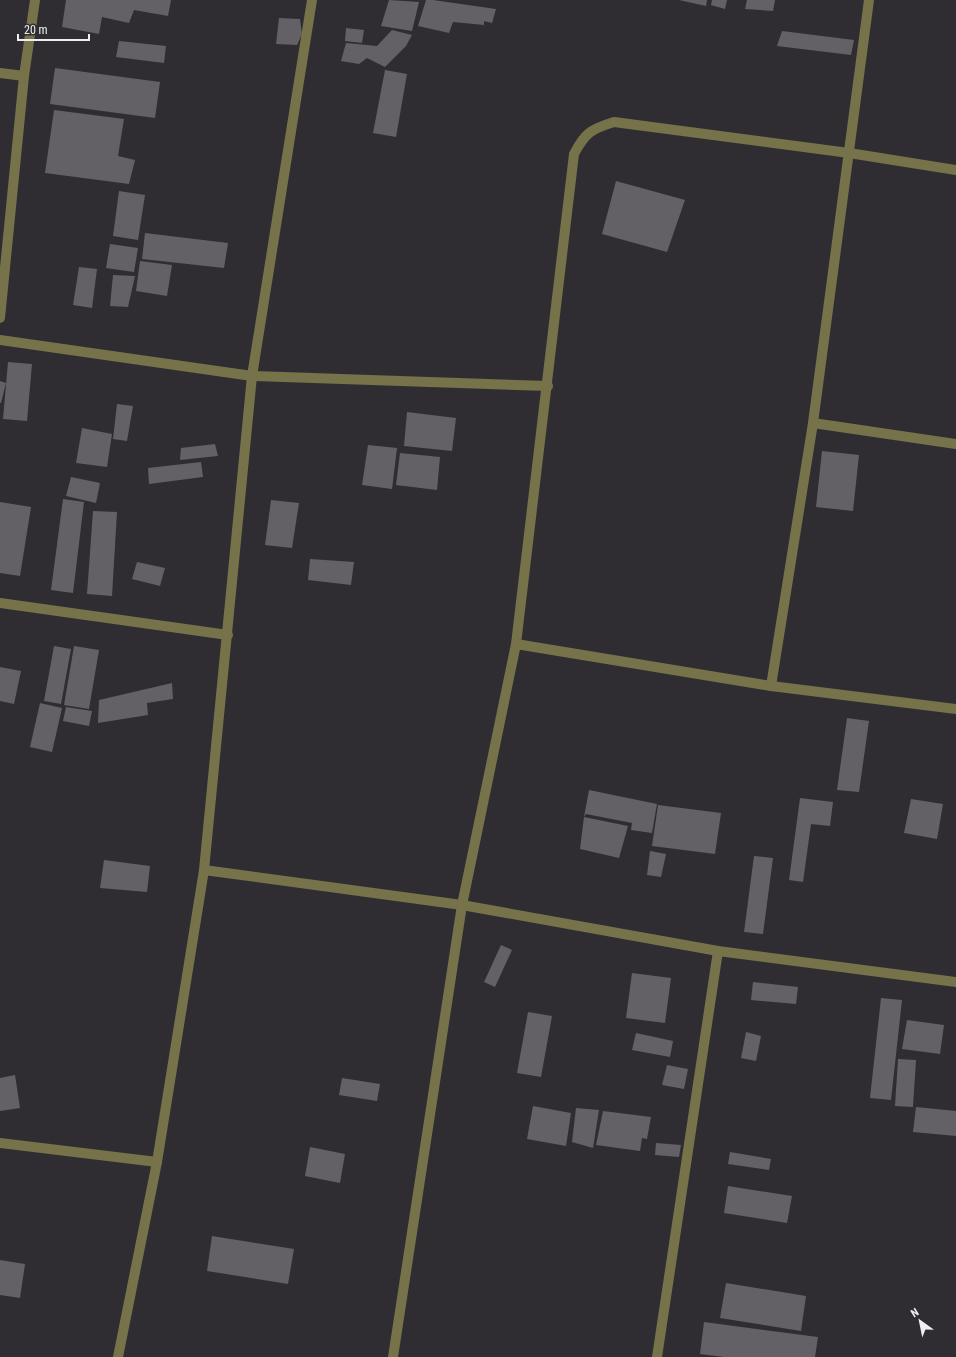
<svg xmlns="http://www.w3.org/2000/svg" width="956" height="1357" font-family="'Roboto Condensed',sans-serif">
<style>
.building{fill:#636166}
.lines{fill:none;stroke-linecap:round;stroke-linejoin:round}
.minor{stroke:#767249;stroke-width:10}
</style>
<rect width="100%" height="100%" fill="#2f2d32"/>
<g class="building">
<path d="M66,0H171L168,16L134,10L129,23L102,17L99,34L62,27Z"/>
<path d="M389,0L419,2L412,31L381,26Z"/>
<path d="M426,0H433L496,9L492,23L484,21V25L453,22L449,33L418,26Z"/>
<path d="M679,0H707L706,6Z"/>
<path d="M712,0H727L725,9L711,5Z"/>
<path d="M747,0H775L773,11L745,9Z"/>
<path d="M279,18L300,19L302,34L297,45L276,44Z"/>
<path d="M346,28L364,30L362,43L345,41Z"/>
<path d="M392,30L412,35L406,46L385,67L367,58L359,64L341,61L346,43L377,46Z"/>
<path d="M782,31L854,40L851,55L777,46Z"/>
<path d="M119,41L166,46L164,63L116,57Z"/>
<path d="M55,68L160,82L155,118L50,104Z"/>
<path d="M385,70L407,74L396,137L373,133Z"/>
<path d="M54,110L124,119L118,156L135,160L129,184L45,173Z"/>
<path d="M616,181L685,200L667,252L602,234Z"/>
<path d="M119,191L145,195L138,240L113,236Z"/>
<path d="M145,233L228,243L224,268L142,259Z"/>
<path d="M110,244L138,248L134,272L106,268Z"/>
<path d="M140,261L172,265L167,296L136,291Z"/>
<path d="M79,267L97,269L92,308L73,305Z"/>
<path d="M113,275L135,276L128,307L110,306Z"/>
<path d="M8,362L32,364L27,421L3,419Z"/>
<path d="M0,381L6,383L1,403H0Z"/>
<path d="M117,404L133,406L127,441L113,439Z"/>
<path d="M407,412L456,418L452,451L404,446Z"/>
<path d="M82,428L112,434L107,467L76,463Z"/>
<path d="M215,444L218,456L180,460L181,448Z"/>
<path d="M368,445L397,448L392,489L362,485Z"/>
<path d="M822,451L859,455L853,511L816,507Z"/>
<path d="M400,453L440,457L437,490L396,485Z"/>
<path d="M201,462L203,477L149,484L148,468Z"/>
<path d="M71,477L100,483L96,503L66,496Z"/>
<path d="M63,499L84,502L73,593L51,590Z"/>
<path d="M271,500L299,503L292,548L265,545Z"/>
<path d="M0,502L31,507L20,576L0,573Z"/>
<path d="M93,511L117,512L112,596L87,594Z"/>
<path d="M310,559L354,562L351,585L308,580Z"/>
<path d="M137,562L165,568L160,586L132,579Z"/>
<path d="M54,646L71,649L61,704L44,701Z"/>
<path d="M74,646L99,650L89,709L64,705Z"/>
<path d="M0,667L21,671L14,704L0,701Z"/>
<path d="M172,683L173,699L147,703L148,715L98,723L99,700Z"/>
<path d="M40,703L62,708L52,752L30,747Z"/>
<path d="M66,707L92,711L89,726L63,721Z"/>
<path d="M847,718L869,721L859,792L837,790Z"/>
<path d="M589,790L657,804L652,833L631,830L632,823L586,814L584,817Z"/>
<path d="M800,798L833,802L830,826L811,824L803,882L789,880Z"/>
<path d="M911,799L943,804L937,839L904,833Z"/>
<path d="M658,805L721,813L715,854L652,846Z"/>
<path d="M584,817L628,826L619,858L580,849Z"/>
<path d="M650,851L666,854L661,877L647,875Z"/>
<path d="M754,856L773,858L763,934L744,932Z"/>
<path d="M104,860L150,866L147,892L100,888Z"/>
<path d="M501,945L512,950L495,987L484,982Z"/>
<path d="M632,973L671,978L665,1023L626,1018Z"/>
<path d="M753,982L798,987L796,1004L751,1000Z"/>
<path d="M881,998L902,1000L891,1100L870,1098Z"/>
<path d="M528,1012L552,1016L541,1077L517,1073Z"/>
<path d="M907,1020L944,1025L940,1054L902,1049Z"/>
<path d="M746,1032L761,1036L756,1061L741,1058Z"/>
<path d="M636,1033L673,1041L670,1057L632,1050Z"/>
<path d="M898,1059L916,1060L913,1107L895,1106Z"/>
<path d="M667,1065L688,1069L684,1089L662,1085Z"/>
<path d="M15,1075L20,1108L0,1111V1078Z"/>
<path d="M342,1078L380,1084L377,1101L339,1095Z"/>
<path d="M533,1106L571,1113L566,1146L527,1139Z"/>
<path d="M916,1107L956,1111V1136L913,1132Z"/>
<path d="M576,1108L599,1110L593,1148L572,1142Z"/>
<path d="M603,1111L651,1117L647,1139L642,1138L640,1151L596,1145Z"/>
<path d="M656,1143L681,1145L679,1157L655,1155Z"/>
<path d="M310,1147L345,1154L340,1183L305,1176Z"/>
<path d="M730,1152L771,1159L769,1170L728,1164Z"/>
<path d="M728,1186L792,1196L787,1223L724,1213Z"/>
<path d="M212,1236L294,1249L288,1284L207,1271Z"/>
<path d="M0,1260L25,1264L20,1298L0,1295Z"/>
<path d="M726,1283L806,1296L801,1331L720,1318Z"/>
<path d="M704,1322L818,1337L815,1357H724L700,1354Z"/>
</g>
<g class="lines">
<g class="minor">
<path d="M0,73L24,76"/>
<path d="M0,318L24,76L35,0"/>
<path d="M0,340L252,376L548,386"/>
<path d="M813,423L956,444"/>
<path d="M0,603L228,635"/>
<path d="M516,644L771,686L956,709"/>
<path d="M771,686L813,423L869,0"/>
<path d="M204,870L462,905L718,951L956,982"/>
<path d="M0,1143L157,1162"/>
<path d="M118,1357L157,1162L204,870L252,376L312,0"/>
<path d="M393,1357L462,905L516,644L574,154C585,133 591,129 614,122L849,153L956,170"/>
<path d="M657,1357L718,951"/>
</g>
</g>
<g transform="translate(920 1321) rotate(327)" stroke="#2f2d32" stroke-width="3" paint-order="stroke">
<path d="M0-3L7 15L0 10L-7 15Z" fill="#efeef1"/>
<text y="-6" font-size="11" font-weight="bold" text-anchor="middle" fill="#efeef1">N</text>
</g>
<path d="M18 34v6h71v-6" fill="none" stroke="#efeef1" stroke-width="2"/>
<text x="24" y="34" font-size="12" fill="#efeef1" stroke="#2f2d32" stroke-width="3" paint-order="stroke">20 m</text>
</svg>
